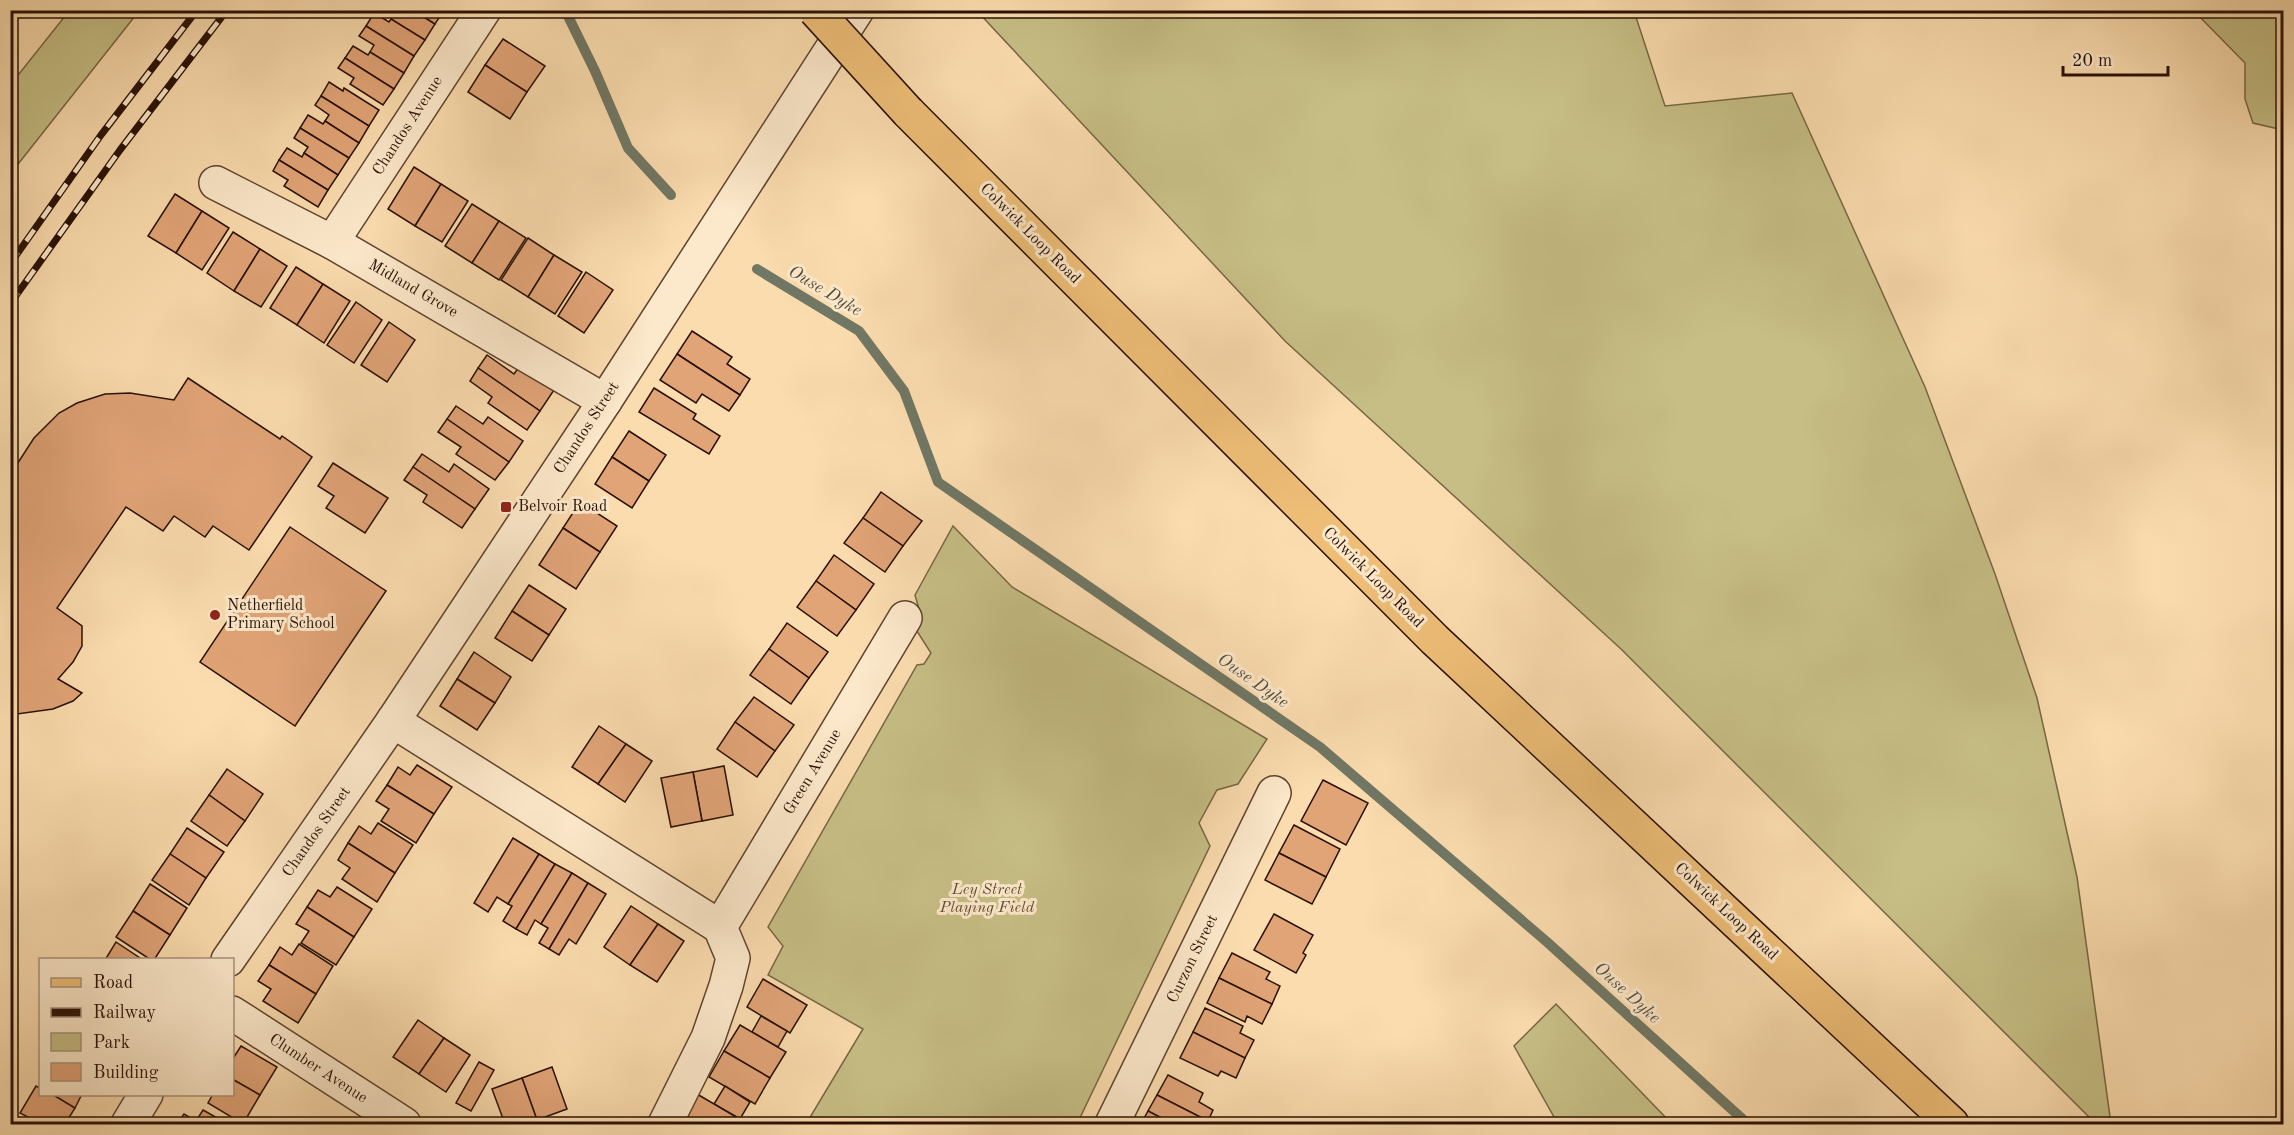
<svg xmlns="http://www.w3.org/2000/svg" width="2294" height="1135" font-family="'Old Standard TT',serif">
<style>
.green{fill:#c6be85;stroke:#776745;stroke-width:1.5}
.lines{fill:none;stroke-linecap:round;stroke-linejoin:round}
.stream{stroke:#707764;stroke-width:10}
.building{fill:#e1a477;stroke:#281005;stroke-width:1.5}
.minor-casing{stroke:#5d432f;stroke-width:36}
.major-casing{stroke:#281005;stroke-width:36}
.minor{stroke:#fce8ca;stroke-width:33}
.major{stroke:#eebe77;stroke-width:33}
.rail-casing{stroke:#281005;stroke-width:7}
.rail{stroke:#fce8ca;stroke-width:4.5;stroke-dasharray:14;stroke-linecap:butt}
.major-bridge-casing{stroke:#281005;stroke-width:36;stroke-linecap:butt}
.major-bridge{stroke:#eebe77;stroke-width:33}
.poi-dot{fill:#8f2418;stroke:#fce8ca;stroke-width:2}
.labels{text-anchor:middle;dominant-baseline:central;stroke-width:6;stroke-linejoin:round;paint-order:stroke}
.street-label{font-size:16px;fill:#281005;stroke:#fce8ca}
.poi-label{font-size:16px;fill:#281005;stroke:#fce8ca;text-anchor:start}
.park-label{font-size:16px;font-style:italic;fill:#5f4d32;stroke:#fce8ca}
.water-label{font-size:18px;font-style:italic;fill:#524c3d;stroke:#fce8ca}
</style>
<rect width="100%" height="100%" fill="#fbdcae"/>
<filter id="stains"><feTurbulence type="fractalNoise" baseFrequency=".00333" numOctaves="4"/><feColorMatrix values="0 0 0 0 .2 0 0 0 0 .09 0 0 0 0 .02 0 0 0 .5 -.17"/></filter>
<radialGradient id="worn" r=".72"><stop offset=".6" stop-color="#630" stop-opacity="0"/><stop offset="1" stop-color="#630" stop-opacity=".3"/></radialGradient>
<g class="green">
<path d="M69,11H139L11,173V84Z"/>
<path d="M977,11H1634L1665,106L1792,93L1925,387L1995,574L2037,698L2077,877L2111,1124H2096L1621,649L1285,341Z"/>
<path d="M2194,11H2283V130L2253,123L2245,99V63Z"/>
<path d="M953,526L1012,587L1267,739L1238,784L1217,790L1199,823L1210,846L1077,1124H806L863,1029L768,975L783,946L768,927L917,665L924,664L931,653L915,628L919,609L915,595Z"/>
<path d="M1556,1004L1672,1124H1558L1514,1046Z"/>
</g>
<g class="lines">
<g class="stream">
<path d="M565,10L595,71L628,148L671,195"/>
<path d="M757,269L859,331L904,391L938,482L1320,747L1547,942L1748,1124"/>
</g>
</g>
<g class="building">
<path d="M392,10H413L435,24L425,40L391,19L395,12Z"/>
<path d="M413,10H444L435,24Z"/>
<path d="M374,13L389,22L391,19L425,40L414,56L366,26Z"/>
<path d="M366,26L414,56L404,73L370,52L374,45L359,36Z"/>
<path d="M503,39L545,66L527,92L485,65Z"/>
<path d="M353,46L368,55L370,52L404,73L394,89L345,58Z"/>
<path d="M345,58L394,89L383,105L350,84L354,78L338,68Z"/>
<path d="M485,65L527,92L510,119L468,92Z"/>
<path d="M329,82L343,91L344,88L379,110L369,126L321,96Z"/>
<path d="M321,96L369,126L359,143L325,121L329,115L315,105Z"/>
<path d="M308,115L323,124L325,121L359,143L349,158L300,128Z"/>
<path d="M300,128L349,158L338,175L304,153L308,147L294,138Z"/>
<path d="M287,148L302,157L304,153L338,175L328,190L279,160Z"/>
<path d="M279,160L328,190L318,207L284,186L288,180L273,171Z"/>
<path d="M414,167L441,184L415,226L388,209Z"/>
<path d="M441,184L468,201L442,242L415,226Z"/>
<path d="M175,194L202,211L176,253L148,236Z"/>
<path d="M472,204L499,221L472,263L445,246Z"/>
<path d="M202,211L229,228L202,270L176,253Z"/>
<path d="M499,221L526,238L499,280L472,263Z"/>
<path d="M233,232L260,249L234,291L207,273Z"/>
<path d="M528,238L554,255L528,297L501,280Z"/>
<path d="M260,249L287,266L261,307L234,291Z"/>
<path d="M554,255L582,272L555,314L528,297Z"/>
<path d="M296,267L323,284L297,325L270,308Z"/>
<path d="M586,272L613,290L584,333L558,316Z"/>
<path d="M323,284L350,301L324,343L297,325Z"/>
<path d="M356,302L382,320L354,363L327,345Z"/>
<path d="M389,322L415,340L387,382L361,365Z"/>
<path d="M692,331L732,357L727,364L750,379L740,395L677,354Z"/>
<path d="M677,354L740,395L729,411L702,394L696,403L660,380Z"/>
<path d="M487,355L514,374L519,367L554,390L540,411L478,368Z"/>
<path d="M478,368L540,411L527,430L488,403L492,397L470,381Z"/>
<path d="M188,378L280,439L282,436L312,457L249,550L213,526L205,537L174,516L163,531L126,507L57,608L82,626V646L73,662L58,679L82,693L73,701L53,709L10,715V475L34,438L59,413L77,403L105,394L130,393L174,400Z"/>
<path d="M654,388L696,414L693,419L720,436L709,454L639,412Z"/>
<path d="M456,406L483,424L488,417L523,441L509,462L447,419Z"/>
<path d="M447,419L509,462L495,480L456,454L461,447L438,432Z"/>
<path d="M629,431L666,455L649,481L612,457Z"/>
<path d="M422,454L449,472L454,464L489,489L475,509L413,467Z"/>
<path d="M612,457L649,481L632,508L595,484Z"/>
<path d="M333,463L388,498L365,533L326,508L334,496L318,486Z"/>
<path d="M413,467L475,509L462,528L423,502L427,495L404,480Z"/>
<path d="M881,492L922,521L903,546L863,518Z"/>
<path d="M580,502L617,526L600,552L563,528Z"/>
<path d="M863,518L903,546L885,572L844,543Z"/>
<path d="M290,527L386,591L295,726L200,662Z"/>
<path d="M563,528L600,552L576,589L539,565Z"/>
<path d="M834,555L874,584L856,610L816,581Z"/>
<path d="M816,581L856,610L837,636L797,607Z"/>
<path d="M529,585L566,609L549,635L512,611Z"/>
<path d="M512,611L549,635L532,661L495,638Z"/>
<path d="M787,623L828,652L809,678L769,649Z"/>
<path d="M769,649L809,678L791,704L750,675Z"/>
<path d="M474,652L511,677L495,703L457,679Z"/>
<path d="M457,679L495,703L477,730L440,706Z"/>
<path d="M754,697L794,725L775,751L735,722Z"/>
<path d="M735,722L775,751L757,777L717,749Z"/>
<path d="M599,726L626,744L598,784L572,767Z"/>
<path d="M626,744L652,761L625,802L598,784Z"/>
<path d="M417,765L452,787L434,814L387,785L398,767L410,775Z"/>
<path d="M724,766L733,815L702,821L693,772Z"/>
<path d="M227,769L263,794L245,821L209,795Z"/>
<path d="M693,772L702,821L671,827L661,778Z"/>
<path d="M1323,780L1368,803L1346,845L1301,821Z"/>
<path d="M387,785L434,814L416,843L381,821L389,809L376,801Z"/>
<path d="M209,795L245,821L227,846L191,821Z"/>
<path d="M378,823L413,845L395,873L348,843L359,826L371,834Z"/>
<path d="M1294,825L1340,849L1326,877L1279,853Z"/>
<path d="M187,828L224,852L206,878L170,854Z"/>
<path d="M513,838L539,854L508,904L497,897L488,912L474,903Z"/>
<path d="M348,843L395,873L377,902L342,879L350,868L338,860Z"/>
<path d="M1279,853L1326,877L1312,904L1265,880Z"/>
<path d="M170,854L206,878L189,905L152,880Z"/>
<path d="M539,854L555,864L516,929L503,921L512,906L508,904Z"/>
<path d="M555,864L572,873L541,924L535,920L527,935L516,929Z"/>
<path d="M572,873L588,883L549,949L539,943L548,928L541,924Z"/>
<path d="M588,883L606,894L576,944L569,939L559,955L549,949Z"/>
<path d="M150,884L187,908L170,935L133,911Z"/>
<path d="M337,887L372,909L354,937L307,907L318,890L330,897Z"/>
<path d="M631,906L658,924L630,965L604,947Z"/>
<path d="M307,907L354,937L336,965L301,943L309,931L296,924Z"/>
<path d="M133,911L170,935L154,960H151L116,937Z"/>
<path d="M1274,914L1313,935L1303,953L1306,955L1296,973L1254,950Z"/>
<path d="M658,924L684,941L657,982L630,965Z"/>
<path d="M116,942L143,960H105Z"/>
<path d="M299,944L333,966L316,994L269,965L280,947L292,955Z"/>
<path d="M1232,953L1270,972L1266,979L1280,986L1272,1004L1219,978Z"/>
<path d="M269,965L316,994L298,1023L263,1001L271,989L258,981Z"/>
<path d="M1219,978L1272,1004L1262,1024L1247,1016L1245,1022L1207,1003Z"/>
<path d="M763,979L807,1005L790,1033L747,1007Z"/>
<path d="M1205,1008L1243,1026L1240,1033L1254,1040L1245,1058L1193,1032Z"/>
<path d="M761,1016L787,1031L778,1047L752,1032Z"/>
<path d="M418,1020L444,1038L419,1074L393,1057Z"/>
<path d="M740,1025L786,1052L770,1078L724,1051Z"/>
<path d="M1193,1032L1245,1058L1236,1078L1221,1071L1218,1076L1180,1058Z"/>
<path d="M444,1038L470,1055L446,1092L419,1074Z"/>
<path d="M241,1046L277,1067L260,1095L232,1079V1056L234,1057Z"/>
<path d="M724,1051L770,1078L755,1104L709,1077Z"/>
<path d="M479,1062L494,1070L471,1111L456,1103Z"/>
<path d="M552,1067L567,1109L537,1120L522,1078Z"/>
<path d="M1168,1075L1203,1093L1199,1102L1213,1110L1208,1121L1157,1095Z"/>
<path d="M522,1078L537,1120L523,1124H505L492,1089Z"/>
<path d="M232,1079L260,1095L243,1124L208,1103L213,1094H232Z"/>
<path d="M36,1086L40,1088V1094H52L75,1108L65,1124H41L20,1113Z"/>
<path d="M725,1086L750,1102L740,1119L714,1104Z"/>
<path d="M52,1094H82L75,1108Z"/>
<path d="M697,1094L743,1121L740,1124H690L681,1120Z"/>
<path d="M1157,1095L1208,1121L1206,1124H1173L1148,1111Z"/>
<path d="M203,1110L228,1124H177L184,1114L196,1121Z"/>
<path d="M1148,1111L1173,1124H1141Z"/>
<path d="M15,1118L26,1124H11Z"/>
</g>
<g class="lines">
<defs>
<g id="minor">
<path d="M216,183L332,242L605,401"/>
<path d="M332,242L484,10"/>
<path d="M393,721L720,927"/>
<path d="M720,927L905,618"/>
<path d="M228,960L393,721L605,401L857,10"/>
<path d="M232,1013L404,1124"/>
<path d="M128,1124L146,1094"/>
<path d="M665,1124L708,1038L726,986L733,958L720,927"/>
<path d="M1112,1124L1274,793"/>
</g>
<path id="major" d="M908,112L1435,640L1952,1124"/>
</defs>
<use href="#minor" class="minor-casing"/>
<use href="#major" class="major-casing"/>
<use href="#minor" class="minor"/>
<use href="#major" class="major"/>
<defs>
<g id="rail">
<path d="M10,264L101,135L197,10"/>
<path d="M10,304L120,150L227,10"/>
</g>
</defs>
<use href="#rail" class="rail-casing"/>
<use href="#rail" class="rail"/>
<defs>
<path id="major-bridge" d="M815,10L908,112"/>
</defs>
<use href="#major-bridge" class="major-bridge-casing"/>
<use href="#major-bridge" class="major-bridge"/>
</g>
<g class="poi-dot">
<rect x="500" y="501" width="12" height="12" rx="3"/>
<circle cx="215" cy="615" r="6"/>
</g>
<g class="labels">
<g class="street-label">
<text transform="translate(408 126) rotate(-57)">Chandos Avenue</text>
<text transform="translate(1030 234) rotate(45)">Colwick Loop Road</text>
<text transform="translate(413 289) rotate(30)">Midland Grove</text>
<text transform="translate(587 428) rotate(-57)">Chandos Street</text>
<text transform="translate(1373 578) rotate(45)">Colwick Loop Road</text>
<text transform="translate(813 772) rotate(-59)">Green Avenue</text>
<text transform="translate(317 832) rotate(-55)">Chandos Street</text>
<text transform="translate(1726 912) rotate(43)">Colwick Loop Road</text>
<text transform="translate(1193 959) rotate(-64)">Curzon Street</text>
<text transform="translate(318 1069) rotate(33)">Clumber Avenue</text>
</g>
<g class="poi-label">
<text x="518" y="507">Belvoir Road</text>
<text x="227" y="606">Netherfield<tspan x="227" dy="18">Primary School</tspan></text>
</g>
<g class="park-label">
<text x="987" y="890">Ley Street<tspan x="987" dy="18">Playing Field</tspan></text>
</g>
<g class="water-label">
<text transform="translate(825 291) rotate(31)">Ouse Dyke</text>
<text transform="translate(1253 681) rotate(35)">Ouse Dyke</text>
<text transform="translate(1627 993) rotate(42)">Ouse Dyke</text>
</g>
</g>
<rect width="2294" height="1135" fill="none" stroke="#fbdcae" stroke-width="36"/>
<rect x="12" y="12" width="2270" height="1111" fill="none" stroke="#281005" stroke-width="3"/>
<rect x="18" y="18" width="2258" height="1099" fill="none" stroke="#281005" stroke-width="1.5"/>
<rect x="39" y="958" width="195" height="138" fill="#fce8ca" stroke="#a7927b" stroke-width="1.5"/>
<rect x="51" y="978" width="30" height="9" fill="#eebe77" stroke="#a7927b" stroke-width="1.5"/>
<text x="93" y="988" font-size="18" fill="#281005">Road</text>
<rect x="51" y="1008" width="30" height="9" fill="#281005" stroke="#a7927b" stroke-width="1.5"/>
<text x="93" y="1018" font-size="18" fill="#281005">Railway</text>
<rect x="51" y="1033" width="30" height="18" fill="#c6be85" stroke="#a7927b" stroke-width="1.5"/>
<text x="93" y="1048" font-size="18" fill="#281005">Park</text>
<rect x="51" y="1063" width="30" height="18" fill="#e1a477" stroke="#a7927b" stroke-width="1.5"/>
<text x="93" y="1078" font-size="18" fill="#281005">Building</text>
<path d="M2063 66v9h105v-9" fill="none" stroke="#281005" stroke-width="3"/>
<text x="2072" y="66" font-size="18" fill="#281005" stroke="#fce8ca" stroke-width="4.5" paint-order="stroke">20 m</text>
<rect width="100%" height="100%" filter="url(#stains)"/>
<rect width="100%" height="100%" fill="url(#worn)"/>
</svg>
